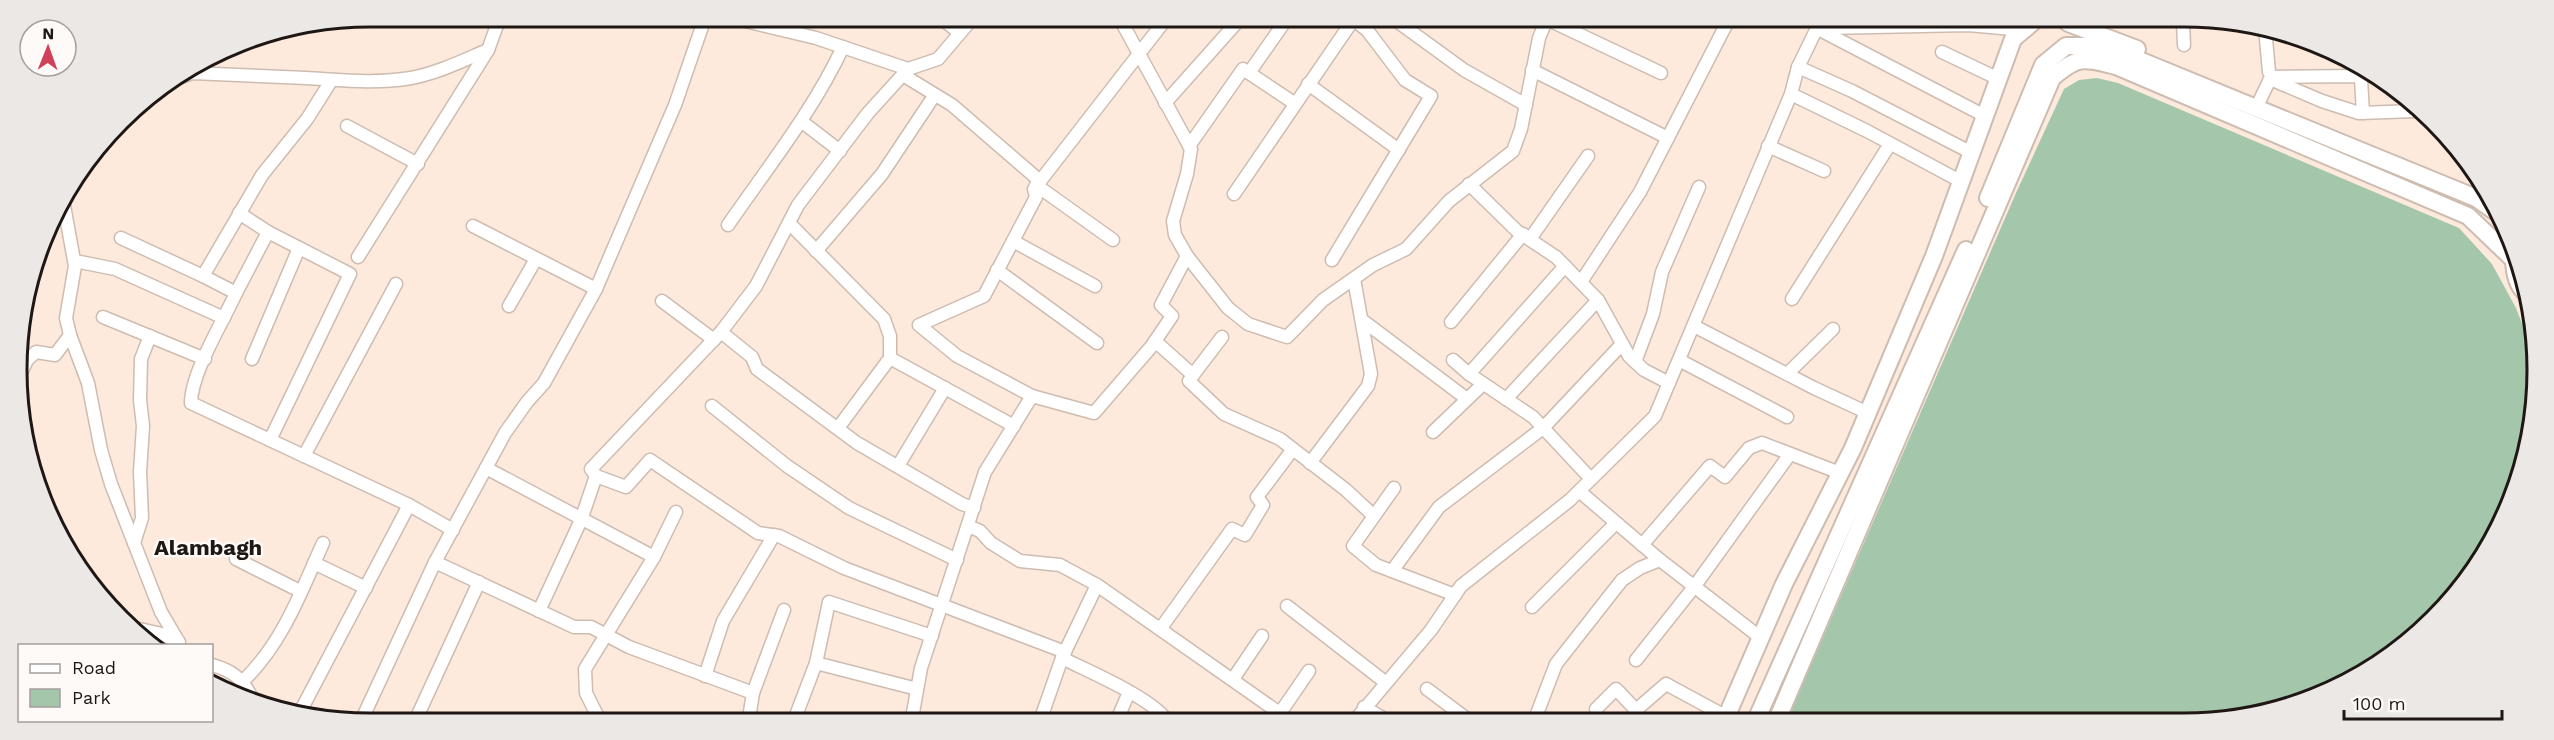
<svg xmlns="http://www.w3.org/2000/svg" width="2554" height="740" font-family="'Work Sans',sans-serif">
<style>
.green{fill:#a4c7ac}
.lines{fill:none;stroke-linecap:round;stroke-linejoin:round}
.street-casing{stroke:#cebcb0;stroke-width:15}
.secondary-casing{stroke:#cebcb0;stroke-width:20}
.street{stroke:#fff;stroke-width:12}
.secondary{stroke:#fff;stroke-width:16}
.labels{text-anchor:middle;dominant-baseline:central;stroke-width:4.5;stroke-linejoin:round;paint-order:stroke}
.district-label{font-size:22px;font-weight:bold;fill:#1e1713;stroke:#fefaf8}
.rim{fill:none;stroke:#1e1713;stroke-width:3}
</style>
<rect width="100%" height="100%" fill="#fdeadd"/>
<path class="green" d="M2097,78L2118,83L2459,228L2492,264L2516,308L2531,347V439L2501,527L2434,620L2340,687L2230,721L1787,720L2016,193L2064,89L2079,80Z"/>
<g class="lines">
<defs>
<g id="street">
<path d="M733,18L816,38L908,69"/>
<path d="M942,19L960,33"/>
<path d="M1120,19L1191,149L1187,174L1173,221L1175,235L1187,256L1228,308L1248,324L1287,337L1323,300L1373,265L1406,249L1449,201L1513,151L1521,129L1539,38L1546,21"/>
<path d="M1166,19L1034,189L1036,197L984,296L919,325L957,356L1032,396L1094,413L1151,347L1172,316L1161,305L1187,256"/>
<path d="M1399,20L1398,22L1464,70L1526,105"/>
<path d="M1551,21L1661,73"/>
<path d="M1814,22L1827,28L1968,25L2024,30"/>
<path d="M2183,23L2184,45"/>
<path d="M2265,28L2269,72L2275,81L2322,101L2359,113L2416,111"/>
<path d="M1824,29V32L1985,116"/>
<path d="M1942,52L1999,79"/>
<path d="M1798,67L1852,91L1972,153"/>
<path d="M1532,70L1668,138"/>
<path d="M1249,73L1286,20"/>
<path d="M903,75L952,105L1040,181"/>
<path d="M179,78L192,73C230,75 268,76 306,78C342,80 375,84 411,78C438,73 464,60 488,50L500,17"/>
<path d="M1308,84L1399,150"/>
<path d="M1791,94L1867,131L1962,182"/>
<path d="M2260,100L2271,77L2357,76L2361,79L2363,113"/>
<path d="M1165,103L1239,20"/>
<path d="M801,121L840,151"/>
<path d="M347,126L418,164"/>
<path d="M1189,146L1243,69L1294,103"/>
<path d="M1768,146L1824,171"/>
<path d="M1469,184L1517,231L1556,257L1598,300L1629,356L1644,370L1669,383"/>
<path d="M1036,185L1113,240"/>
<path d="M1234,194L1353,20"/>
<path d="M63,200L75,266L66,318L70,335L88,383L101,450L111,484L161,612L178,641"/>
<path d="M239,213L268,232"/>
<path d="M789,223L884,319L890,336V358L1014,426"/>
<path d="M728,225C768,167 813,111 843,47"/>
<path d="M473,226L596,289"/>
<path d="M121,238L203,276"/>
<path d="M1530,239L1588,156"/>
<path d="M1013,241L1095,286"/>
<path d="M816,251L882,174L934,96"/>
<path d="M358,257L488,50"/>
<path d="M1332,260L1431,96L1405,80L1367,30L1354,20"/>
<path d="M75,261L115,269L224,318"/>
<path d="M997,270L1097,343"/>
<path d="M1581,282L1640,192L1728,21"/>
<path d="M236,293C223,322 191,373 191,403L270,440"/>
<path d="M1792,299L1890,144"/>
<path d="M662,301L714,340"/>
<path d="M509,306L536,259"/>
<path d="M103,317L205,359"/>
<path d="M1362,320L1467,399"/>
<path d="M1451,322L1523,234"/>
<path d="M1694,326L1814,388L1868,413"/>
<path d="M721,332L752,357L757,369L857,443L962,504L974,508"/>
<path d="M1155,341L1193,375L1189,381L1224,414L1280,439L1346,490L1374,516"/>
<path d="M252,359L299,248"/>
<path d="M1453,360L1469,374L1533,417L1591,479"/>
<path d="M1679,360L1787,417"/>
<path d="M1635,362L1653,314L1662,272L1699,187"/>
<path d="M1469,374L1565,266"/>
<path d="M1787,374L1833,329"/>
<path d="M20,375L27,360L36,352L55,355L70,335"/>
<path d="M1193,375L1222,337"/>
<path d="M1506,399L1598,300"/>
<path d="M712,406L787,466L849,508L957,560"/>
<path d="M838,428L890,358"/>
<path d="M1433,432L1483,384"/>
<path d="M304,456L396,284"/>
<path d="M1310,463L1368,386L1371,374L1354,279"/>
<path d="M898,466L945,388"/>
<path d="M486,468L654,557"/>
<path d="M596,476L626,487L650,460L758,533L779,536L844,568L1065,652"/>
<path d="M1394,488L1353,546L1376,565L1455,595"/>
<path d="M1579,491L1660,560L1761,638"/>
<path d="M409,505L453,530"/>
<path d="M968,526L980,531L991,543L1020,561L1060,565L1097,585L1288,719"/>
<path d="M134,543L142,518L140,472L143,426L140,400L141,359L150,336"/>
<path d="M1642,545L1710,466L1725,477L1749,448L1762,443L1840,473"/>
<path d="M236,559L300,591"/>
<path d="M435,562L574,627H591L629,647L753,693"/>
<path d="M314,563L366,588"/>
<path d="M1392,571L1439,507L1543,428L1622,344"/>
<path d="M1287,606L1385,682"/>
<path d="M1532,607L1616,523"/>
<path d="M539,611L581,520L596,476L591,469L721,332L756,286L798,205L868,113L908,69L938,59L972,19"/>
<path d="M135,628L162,634L179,642"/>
<path d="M1161,628L1232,529L1245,535L1263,505L1257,497L1293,449"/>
<path d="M1062,658C1090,672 1147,696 1165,718"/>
<path d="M1636,660L1694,587L1790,454"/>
<path d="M816,663L917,689"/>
<path d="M212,665C231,670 242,678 251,696"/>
<path d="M705,676L723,621L774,535"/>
<path d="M1233,679L1262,636"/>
<path d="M243,681C282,644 301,592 323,543"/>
<path d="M1427,689L1467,719"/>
<path d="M1364,707L1384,719"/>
<path d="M1596,709L1616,689L1636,710L1666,684L1727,717"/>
<path d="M1280,713L1309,671"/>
<path d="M299,714L409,505L270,440L350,274L268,232L236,293L203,276L262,175L307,119L331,81"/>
<path d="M363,717L435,562L505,433L527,402L544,383L596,289L675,105L705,18"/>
<path d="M417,717L479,582"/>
<path d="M598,717L586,693L585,669L654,557L676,512"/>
<path d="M749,718L753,693L784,610"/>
<path d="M795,718L816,663L829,602L932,636"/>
<path d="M912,718L921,668L985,472L1032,396"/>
<path d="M1041,718L1062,658L1097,585"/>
<path d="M1118,718L1129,692"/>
<path d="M1356,719L1431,630L1461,586L1570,500L1655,416L1791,94L1798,67L1819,24"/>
<path d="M1535,719L1556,664L1622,580L1640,568L1660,560"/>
</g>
<g id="secondary">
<path d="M2068,23L2137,49"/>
<path d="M1988,198L2043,65L2066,46H2097L2129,56L2476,198L2493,210"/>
<path d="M2514,261C2515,275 2517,286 2528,295"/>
<path d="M1725,720L1784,584L1853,448L1934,256L2013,39L2033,22"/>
<path d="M1756,720L1966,250"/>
<path d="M1777,720L2052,78C2078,55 2084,58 2116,66L2468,216L2514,260"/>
</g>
</defs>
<use href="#street" class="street-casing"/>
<use href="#secondary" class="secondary-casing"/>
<use href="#street" class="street"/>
<use href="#secondary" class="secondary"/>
</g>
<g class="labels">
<g class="district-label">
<text x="208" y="547">Alambagh</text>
</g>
</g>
<path d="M0 0H2554V740H0ZM370 27H2184A343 343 0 0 1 2527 370V370A343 343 0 0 1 2184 713H370A343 343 0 0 1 27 370V370A343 343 0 0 1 370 27Z" fill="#ece8e6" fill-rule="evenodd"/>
<path class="rim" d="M370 27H2184A343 343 0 0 1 2527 370V370A343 343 0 0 1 2184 713H370A343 343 0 0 1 27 370V370A343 343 0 0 1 370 27Z"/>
<rect x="18" y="644" width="195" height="78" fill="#fefaf8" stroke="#a49f9c" stroke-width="1.5"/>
<rect x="30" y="664" width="30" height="9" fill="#ffffff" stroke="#a49f9c" stroke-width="1.5"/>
<text x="72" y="674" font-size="18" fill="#1e1713">Road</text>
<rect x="30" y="689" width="30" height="18" fill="#a4c7ac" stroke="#a49f9c" stroke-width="1.5"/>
<text x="72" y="704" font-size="18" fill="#1e1713">Park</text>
<g transform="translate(48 48) rotate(1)"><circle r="28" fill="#fefaf8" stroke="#a49f9c" stroke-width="1.5"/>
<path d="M0-4.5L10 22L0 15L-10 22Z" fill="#d04058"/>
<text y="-9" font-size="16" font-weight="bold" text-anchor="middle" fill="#1e1713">N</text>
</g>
<path d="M2344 710v9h158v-9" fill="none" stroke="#1e1713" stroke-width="3"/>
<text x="2353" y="710" font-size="18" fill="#1e1713" stroke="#fefaf8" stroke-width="4.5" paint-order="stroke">100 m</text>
</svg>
